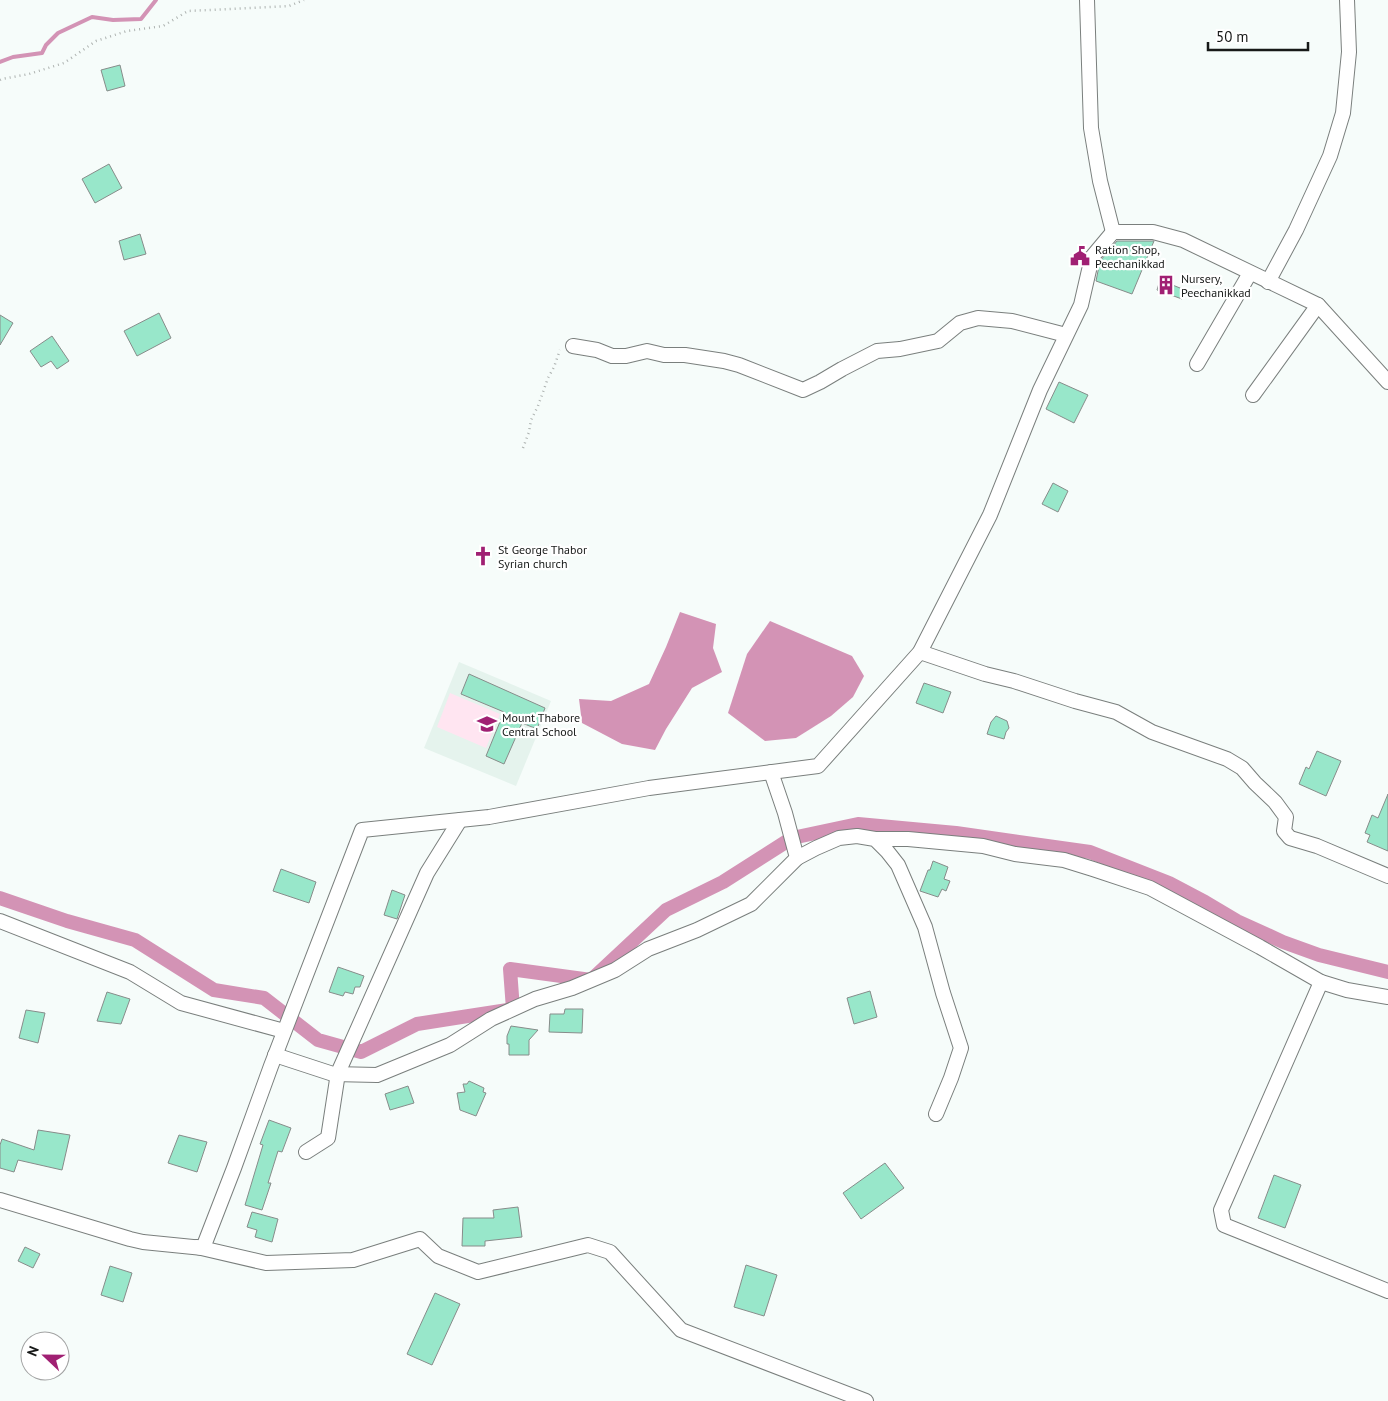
<svg xmlns="http://www.w3.org/2000/svg" width="1388" height="1401" font-family="'PT Sans',sans-serif">
<style>
.built{fill:#e5f3ed}
.green{fill:#ffe5f1}
.water{fill:#d393b5}
.lines{fill:none;stroke-linecap:round;stroke-linejoin:round}
.stream{stroke:#d393b5;stroke-width:4}
.canal{stroke:#d393b5;stroke-width:14}
.building{fill:#98e7ca;stroke:#878c8a}
.minor-casing{stroke:#7a7f7d;stroke-width:16}
.path{stroke:#adb2b0;stroke-width:2.5;stroke-dasharray:1 4;stroke-linecap:butt}
.minor{stroke:#fff;stroke-width:14}
.labels{text-anchor:middle;dominant-baseline:central;stroke-width:4.5;stroke-linejoin:round;paint-order:stroke}
.poi-label{font-size:12px;fill:#171918;stroke:#fff;text-anchor:start}
</style>
<rect width="100%" height="100%" fill="#f6fcfa"/>
<path class="built" d="M459,662L551,701L516,786L424,748Z"/>
<path class="green" d="M450,693L500,714L486,748L437,727Z"/>
<g class="water">
<path d="M680,612L716,624L713,648L722,672L692,688L666,729L655,750L622,744L582,723L579,699L611,701L649,684L666,647Z"/>
<path d="M770,621L852,656L864,676L853,697L831,716L796,738L765,741L728,713L747,654Z"/>
</g>
<g class="lines">
<path class="stream" d="M0,62L13,57L42,53L46,45L58,33L92,17L113,20L141,19L156,0"/>
<path class="canal" d="M0,898L67,921L135,940L214,990L264,998L318,1040L361,1052L417,1024L513,1009L510,969L591,980L666,910L723,882L792,838L858,824L956,833L1090,852L1169,883L1205,902L1237,921L1283,942L1319,955L1388,972"/>
</g>
<g class="building">
<path d="M120,65L125,86L107,91L101,70Z"/>
<path d="M109,164L122,188L95,203L82,179Z"/>
<path d="M140,234L146,254L124,260L119,241Z"/>
<path d="M1117,241H1154L1132,294L1096,281L1100,261Z"/>
<path d="M1160,280L1185,290L1182,299L1157,290Z"/>
<path d="M159,313L171,338L137,356L124,331Z"/>
<path d="M0,315L13,323L0,345Z"/>
<path d="M52,336L69,361L57,369L51,361L41,367L30,351Z"/>
<path d="M1059,382L1088,395L1074,423L1046,409Z"/>
<path d="M1053,483L1068,491L1058,512L1042,504Z"/>
<path d="M469,674L545,708L537,729L522,723L504,764L486,756L504,712L461,694Z"/>
<path d="M924,683L951,692L943,713L916,703Z"/>
<path d="M996,716L1007,721L1009,728L1006,732L1004,739L987,734L991,722Z"/>
<path d="M1317,751L1341,761L1326,796L1299,784L1306,767L1309,769Z"/>
<path d="M1388,794V851L1367,842L1370,835L1365,833L1372,815L1378,818Z"/>
<path d="M933,861L948,867L944,879L950,881L946,891L942,889L938,897L920,891L928,870H930Z"/>
<path d="M281,869L316,882L309,903L273,891Z"/>
<path d="M392,890L405,895L397,919L384,915Z"/>
<path d="M338,967L364,976L360,987H355L353,994L345,992L343,996L329,992Z"/>
<path d="M870,991L877,1017L854,1024L847,998Z"/>
<path d="M107,992L130,999L121,1024L97,1021Z"/>
<path d="M565,1009H583L582,1033L549,1032L550,1014H564Z"/>
<path d="M26,1010L45,1013L38,1043L19,1038Z"/>
<path d="M511,1026L538,1030L529,1040V1055H509V1044H507V1036Z"/>
<path d="M469,1081L484,1088L483,1092L486,1093L476,1116L460,1110L457,1093L465,1092L463,1084H467Z"/>
<path d="M408,1086L414,1103L390,1110L385,1094Z"/>
<path d="M269,1120L291,1128L282,1152L278,1151L268,1183H271L262,1210L245,1205L263,1145L260,1144Z"/>
<path d="M38,1130L70,1135L62,1170L18,1160L14,1172L0,1168V1145L2,1139L34,1150Z"/>
<path d="M179,1135L207,1142L197,1172L168,1163Z"/>
<path d="M885,1163L904,1188L861,1219L843,1193Z"/>
<path d="M1274,1175L1301,1185L1285,1228L1258,1218Z"/>
<path d="M518,1207L522,1237L485,1241V1246H462L463,1218H494L493,1210Z"/>
<path d="M252,1212L278,1219L272,1242L255,1237L257,1230L247,1227Z"/>
<path d="M25,1247L40,1254L33,1268L18,1261Z"/>
<path d="M746,1265L777,1275L764,1316L734,1307Z"/>
<path d="M110,1266L132,1273L123,1302L101,1295Z"/>
<path d="M435,1293L460,1304L432,1365L407,1354Z"/>
</g>
<g class="lines">
<defs>
<g id="minor">
<path d="M1087,0L1091,128L1100,181L1113,232"/>
<path d="M1268,282L1296,230L1330,156L1343,113L1349,52L1347,0"/>
<path d="M573,346L597,350L612,356H626L647,351L664,355H685L724,361L739,365L803,390L820,382L842,369L877,351L900,349L938,341L960,323L978,318L1012,321L1066,335"/>
<path d="M1197,364L1250,273"/>
<path d="M1253,395L1318,305"/>
<path d="M920,652L985,674L1014,681L1075,701L1116,712L1152,732L1227,759L1242,768L1255,783L1275,802L1286,817L1284,831L1290,838L1317,846L1388,876"/>
<path d="M875,839H908L983,846L1015,854L1064,860L1093,869L1150,888L1260,947L1321,982L1347,990L1388,997"/>
<path d="M797,858L816,848L839,838L857,836L875,839L887,851L898,865L925,927L943,993L961,1048L951,1078L936,1114"/>
<path d="M0,921L130,972L181,1003L284,1031"/>
<path d="M1321,982L1221,1210L1224,1225L1388,1291"/>
<path d="M275,1055L333,1074L377,1075L450,1045L491,1019L535,999L572,988L615,970L648,949L697,930L751,904L797,858L785,813L771,772"/>
<path d="M306,1152L328,1138L338,1073L427,873L460,820"/>
<path d="M0,1200L130,1239L143,1242L203,1248L234,1168L271,1066L362,830L489,817L649,788L818,766L920,652L990,515L1040,390L1081,305L1092,257L1113,232H1153L1183,240L1318,305L1388,382"/>
<path d="M197,1247L266,1263L353,1260L420,1239L438,1256L478,1272L588,1245L610,1252L681,1330L866,1401"/>
</g>
</defs>
<use href="#minor" class="minor-casing"/>
<g class="path">
<path d="M0,80L2,79L29,74L64,63L96,41L127,31L163,26L188,11L289,6L304,0"/>
<path d="M523,448L529,432L531,420L538,406L548,378L554,367L560,350"/>
</g>
<use href="#minor" class="minor"/>
</g>
<defs>
<symbol id="civic-bare" viewBox="-9 -9 18 18"><path d="M-.6-6.5H3V-4.5H.6V-3L4-1V1h2V6H-6V1h2V-1L-.6-3ZM-1.2 2.5V6h2.4V2.5Z" fill="#a02073" stroke="#fff" stroke-width="2.5" paint-order="stroke"/></symbol>
<symbol id="building-bare" viewBox="-9 -9 18 18"><path d="M-4-6H4V6H1V3H-1V6H-4ZM-2.5-4.3h1.7v1.8h-1.7ZM.8-4.3h1.7v1.8H.8ZM-2.5-1h1.7V.8h-1.7ZM.8-1h1.7V.8H.8Z" fill="#a02073" stroke="#fff" stroke-width="2.5" paint-order="stroke"/></symbol>
<symbol id="church-bare" viewBox="-9 -9 18 18"><path d="M-1.2-6h2.4v3.5h3.3v2.4h-3.3V6h-2.4V-.1h-3.3v-2.4h3.3Z" fill="#a02073" stroke="#fff" stroke-width="2.5" paint-order="stroke"/></symbol>
<symbol id="school-bare" viewBox="-9 -9 18 18"><path d="M0-5L7-2L0 1L-7-2ZM-4 1L0 2.5L4 1V4Q0 6-4 4Z" fill="#a02073" stroke="#fff" stroke-width="2.5" paint-order="stroke"/></symbol>
</defs>
<g fill-rule="evenodd">
<use href="#civic-bare" x="1066" y="242" width="28" height="28"/>
<use href="#building-bare" x="1152" y="271" width="28" height="28"/>
<use href="#church-bare" x="469" y="542" width="28" height="28"/>
<use href="#school-bare" x="473" y="710" width="28" height="28"/>
</g>
<g class="labels">
<g class="poi-label">
<text x="1095" y="249">Ration Shop,<tspan x="1095" dy="14">Peechanikkad</tspan></text>
<text x="1181" y="278">Nursery,<tspan x="1181" dy="14">Peechanikkad</tspan></text>
<text x="498" y="549">St George Thabor<tspan x="498" dy="14">Syrian church</tspan></text>
<text x="502" y="717">Mount Thabore<tspan x="502" dy="14">Central School</tspan></text>
</g>
</g>
<g transform="translate(45 1356) rotate(292)"><circle r="24" fill="#ffffff" stroke="#a2a3a3"/>
<path d="M0-4L9 19L0 12L-9 19Z" fill="#a02073"/>
<text y="-8" font-size="14" font-weight="bold" text-anchor="middle" fill="#171918">N</text>
</g>
<path d="M1208 42v8h100v-8" fill="none" stroke="#171918" stroke-width="2.5"/>
<text x="1216" y="42" font-size="15" fill="#171918" stroke="#ffffff" stroke-width="4" paint-order="stroke">50 m</text>
</svg>
